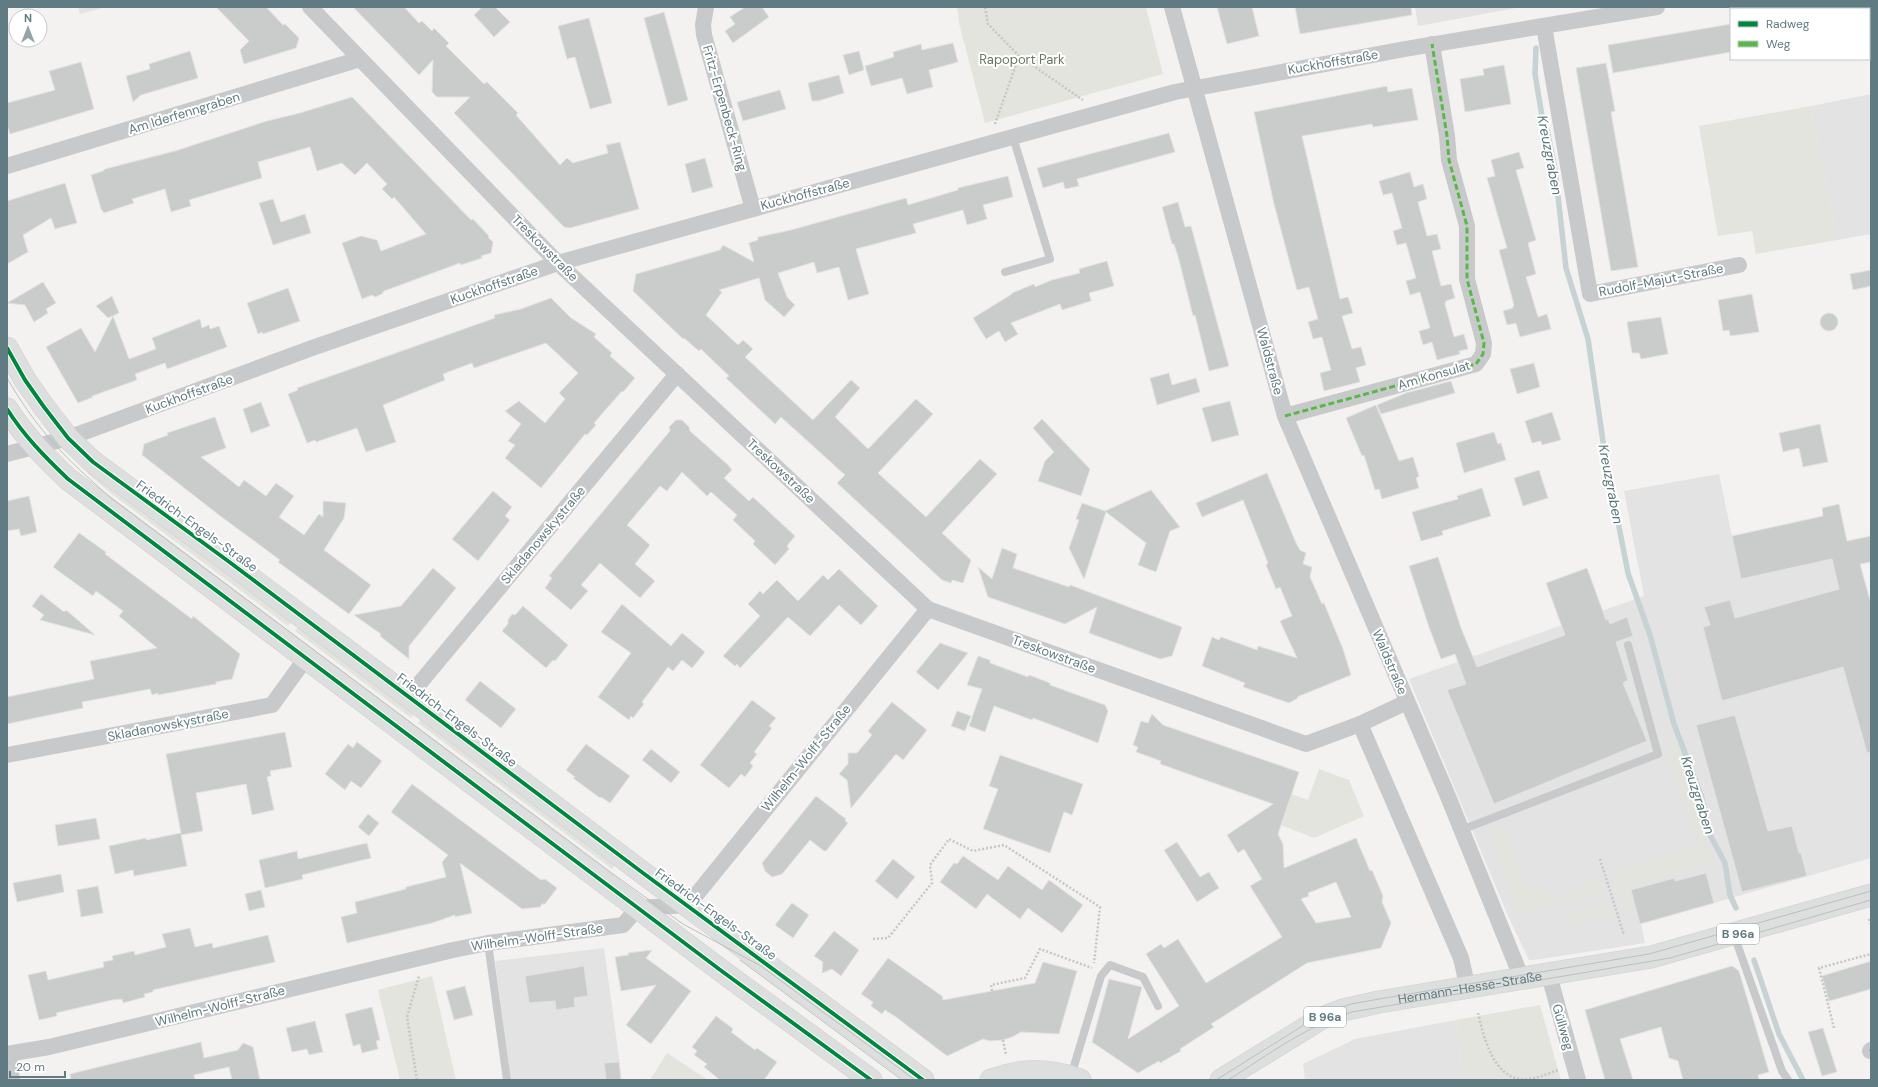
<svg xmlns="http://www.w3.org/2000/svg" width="1878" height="1087" font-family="'DM Sans',sans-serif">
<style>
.built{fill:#e3e3e3}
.green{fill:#e2e4dd}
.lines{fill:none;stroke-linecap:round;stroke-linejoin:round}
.stream{stroke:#c6d2d3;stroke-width:5.5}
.building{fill:#cacccc;stroke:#e2e2e0;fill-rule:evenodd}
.secondary-casing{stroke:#cfd0d0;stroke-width:23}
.primary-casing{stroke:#cfd0d0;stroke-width:23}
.path{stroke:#c5c7c6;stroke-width:2.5;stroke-dasharray:2 2;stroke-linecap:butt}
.lane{stroke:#c8c9ca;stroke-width:8}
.street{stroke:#c8c9ca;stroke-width:16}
.secondary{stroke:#dddede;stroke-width:22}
.primary{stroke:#dddede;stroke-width:22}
.tram{stroke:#bdbfbf;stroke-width:1}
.quiet{stroke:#58b947;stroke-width:3;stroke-dasharray:6 3;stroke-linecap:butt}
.cycleway-casing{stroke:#fff;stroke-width:6}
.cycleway{stroke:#00873e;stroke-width:4}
.labels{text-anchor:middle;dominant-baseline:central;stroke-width:4;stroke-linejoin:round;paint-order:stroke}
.shield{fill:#fff;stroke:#90a3a8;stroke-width:1}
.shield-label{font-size:12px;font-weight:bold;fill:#607b82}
.park-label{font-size:13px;fill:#6a7960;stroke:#fff}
.street-label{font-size:13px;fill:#607b82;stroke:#fff}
.water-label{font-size:14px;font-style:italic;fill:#587879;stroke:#fff}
</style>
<rect width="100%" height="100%" fill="#f3f2f0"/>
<g class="built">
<path d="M78,7H106L80,14Z"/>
<path d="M1415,7H1516V8L1418,26Z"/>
<path d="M1871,94V234L1837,240L1811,106Z"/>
<path d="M1719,474L1732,536L1823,516L1835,570L1860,564L1871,604V858L1641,924L1645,943L1534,960H1529L1508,916L1409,679L1644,596L1624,491Z"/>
<path d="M604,948L622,1080H511L495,961Z"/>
<path d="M1456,1020L1463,1080H1305L1303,1064L1355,1039Z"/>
</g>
<g class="green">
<path d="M957,7H1146L1163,74L985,123L959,23Z"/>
<path d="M1811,106L1837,240L1756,254L1752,231L1718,236L1699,126Z"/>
<path d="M91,468L293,620L288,626L113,495L87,473Z"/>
<path d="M300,624L416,711L411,718L295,631Z"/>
<path d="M423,716L617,862L612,869L418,723Z"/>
<path d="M1677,742L1699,801L1706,846L1715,863L1613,890L1610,875L1700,842L1687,812L1667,745Z"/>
<path d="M1319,769L1349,780L1364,816L1314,838L1281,825L1291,794L1308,800Z"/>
<path d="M1502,828L1529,890L1541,886L1547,900L1603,878L1608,893L1562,905L1560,901L1521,913L1488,834Z"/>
<path d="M1631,890L1637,910L1626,913L1619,893Z"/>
<path d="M1607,901L1612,914L1568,926L1565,915Z"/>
<path d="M432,976L456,1080H400L378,990Z"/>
<path d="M1540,1005L1561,1080H1463L1456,1020Z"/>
<path d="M667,1053L708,1080H650Z"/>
</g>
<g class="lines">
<g class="stream">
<path d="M1536,48L1535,74L1543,122L1547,130L1555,169L1566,268L1588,339L1605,455L1628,573L1650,635L1674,724L1702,798L1708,831L1725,863L1730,895L1736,908"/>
<path d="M1754,960L1779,1034L1803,1080"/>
</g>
</g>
<g class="building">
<path d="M216,7H266L283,25L285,24L299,38L296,48L244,64L240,50L249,41Z"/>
<path d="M353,7H404L419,23L422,21L432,31L434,28L449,43L446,46L484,84L487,82L518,113L516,115L560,165L567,158L573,163L608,153L606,145L620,142L639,209L570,228L564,227L454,113L470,97H437L432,92L433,60L419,75Z"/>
<path d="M482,7H495L510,22L494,37L474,15Z"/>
<path d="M745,7H762L769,17L733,43L725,31L735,24L730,17Z"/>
<path d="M1217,7H1252L1259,36L1227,44Z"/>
<path d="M1295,7H1411L1412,15L1300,34Z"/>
<path d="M664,12L688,100L668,106L644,18Z"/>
<path d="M589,18L612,103L590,109L575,57L567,59L558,26Z"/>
<path d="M1731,24V52L1613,73L1608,45Z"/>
<path d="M953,43L958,62L929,70L933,87L907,94L902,78L871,86L865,66L894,57L893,52L921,44L922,50Z"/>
<path d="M190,51L198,78L141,95L133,102L126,76L150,69L149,64Z"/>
<path d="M859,51L864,70L849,75L843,55Z"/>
<path d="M81,62L94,109L10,134L7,125V103L55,90L49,71Z"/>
<path d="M1606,63L1615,111L1611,112L1638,267L1611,271L1576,68Z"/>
<path d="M1504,65L1511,104L1465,112L1460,79L1484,75L1483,69Z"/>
<path d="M839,75L844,93L818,101H812L808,83Z"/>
<path d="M1387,86L1388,92L1412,88L1418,120L1373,127L1372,124L1302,136L1340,299L1348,297L1353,313L1342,316L1352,349L1361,347L1366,365L1356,368L1360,382L1324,391L1320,373L1331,370L1322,337L1313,339L1308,322L1318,319L1309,287L1297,290L1274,204L1254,112Z"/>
<path d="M780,90L786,109L743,121L737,102Z"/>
<path d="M352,97L471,220L473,219L489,236L488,237L493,242L491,253L481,256L482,258L461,265L460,263L384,291L382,294L375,297L372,295L362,299L342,243L361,236L377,240L381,251L426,234L394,197L392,199L382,189L387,184L367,163L355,175L342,163L317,171L310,147L258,162L262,178L189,200L191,206L171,212L165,189L132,199L134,203L104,213L101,209L91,175L103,171L105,169L175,151L267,121L300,113Z"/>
<path d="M1169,133L1175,152L1077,179L1079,186L1065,189L1063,182L1043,188L1037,168Z"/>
<path d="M1519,152L1524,168L1516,170L1536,240L1528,243L1536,274L1526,277L1538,317L1547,314L1551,329L1520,337L1516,323L1507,325L1503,311L1513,308V306L1514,305L1499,250L1507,248L1487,178L1495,176L1491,160Z"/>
<path d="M705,158L713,187L692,193L685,164Z"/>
<path d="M1410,172L1414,187L1423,184L1427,199L1418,202L1427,236L1437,234L1441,249L1432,251L1441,286L1451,284L1455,298L1446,301L1445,304L1454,337L1464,334L1468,349L1459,351L1460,354L1437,360L1432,342L1423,345L1419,331L1430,328L1420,292L1410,295L1406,281L1416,278L1406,243L1397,245L1393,231L1402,228L1392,193L1383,195L1379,181Z"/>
<path d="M1008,176L1013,197L983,205L987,219L967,225L963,210L913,224L916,233L856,249L869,294L848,300L839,267L817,273L814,262L778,273L787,297L795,305L784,317L765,300L759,278L719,290L722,292L706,315L738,345L743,340L753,349L745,357L813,420L851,380L860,388L835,417L868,449L916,399L933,414L878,473L926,517L980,459L997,474L942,533L971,560L963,583L952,580L951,583L942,580L837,483L845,475L781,417L775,424L726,378L729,376L701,349L699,351L684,338L683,339L633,291L636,274L720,250L723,245L754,262L749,243L758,240V237L791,230L906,198L908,205L958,190V188Z"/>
<path d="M65,183L77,223L55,229L51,218L23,235L28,252L7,264V201Z"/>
<path d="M273,199L281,222L305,214L311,233L273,245L259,203Z"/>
<path d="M1178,202L1185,227L1191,226L1229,366L1209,371L1195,315L1193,316L1179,260L1174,244H1172L1162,207Z"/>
<path d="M1107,261L1114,286L1089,293L1091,301L1062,310L1060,304L1011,323L1018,334L1005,342L999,331L986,339L973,318L1012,294V293L1034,284L1035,287L1052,280L1080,273L1079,269Z"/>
<path d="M1871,270V286L1853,290L1850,274Z"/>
<path d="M43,282L56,303L46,309L48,313L34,322L25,305L7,303Z"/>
<path d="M288,288L300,321L263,334L262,332L258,334L247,303Z"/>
<path d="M1752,294L1759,332L1730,336L1729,330L1723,331L1718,300Z"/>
<path d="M112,296L119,313L108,318L96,306Z"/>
<path d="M551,298L571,318L596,334L594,337L612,353L610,356L635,378L623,392L622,391L594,423L596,425L587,435L585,434L541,488L505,458L515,445L508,441L521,424L505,411L519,401L545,423L565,399L559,393L578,373L546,343L474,368L472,363L443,374L445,380L383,405L396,442L366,452L357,428L316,442L315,440L307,443L288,394L298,390L297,388L495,318L494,315L521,309Z"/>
<circle cx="1829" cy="322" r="9"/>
<path d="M113,316L129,359L156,349L152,338L200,319L202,328L209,325L210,329L219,326L227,347L167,369L165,363L135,374L137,380L92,396L93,397L78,403L46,347L81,328L95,352Z"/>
<path d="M1661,317L1668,354L1641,359L1639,353H1632L1627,322Z"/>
<path d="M1534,363L1540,387L1517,394L1510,369Z"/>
<path d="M1169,373L1172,385L1196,378L1200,392L1157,405L1150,378Z"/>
<path d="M1451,381L1455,393L1381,414L1377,405L1406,393Z"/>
<path d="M1230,401L1239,435L1212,442L1202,408Z"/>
<path d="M261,402L270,426L251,433L243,409Z"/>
<path d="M1376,405L1399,461L1413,457L1419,476L1416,478L1419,488L1382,499L1379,489L1375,490L1364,455L1362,456L1346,418Z"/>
<path d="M1552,412L1561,440L1542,445L1541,441L1532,443L1525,421Z"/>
<path d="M215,417L226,448L201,457L239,487L244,480L266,496L276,483L294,496L279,517L304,535L319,514L323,517V501L346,503L344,518L324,550L371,585L349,614L278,562L280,560L219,515L142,455L144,444L168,435L167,433Z"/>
<path d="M1042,419L1090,469L1081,496L1038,481L1045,461L1054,452L1033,428Z"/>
<path d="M676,420H682L689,427L690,431L728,465L732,470L724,478L749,501L753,497L795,536L787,546L789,549L775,565L753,544L755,541L733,520L737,515L711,492L707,496L682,472L667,491L660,486L627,525L650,545L635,564L655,581L640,598L600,563L581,585L588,591L571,610L545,588L552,578L549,576L670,431L669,427Z"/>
<path d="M1820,424L1828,462L1803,467L1799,448L1783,452L1779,433Z"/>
<path d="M1494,432L1498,444L1501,443L1506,460L1464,473L1456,443Z"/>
<path d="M1539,470L1548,498L1523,506L1514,478Z"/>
<path d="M1267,473L1296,543L1300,550L1306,553L1303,564L1312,567L1310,577L1322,604L1324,603L1343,649L1351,675L1297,697L1298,698L1289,703L1243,687L1245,683L1202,666L1212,637L1219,640L1221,637L1257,650L1258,646L1297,658L1280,621L1292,616L1280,587L1276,589L1266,565L1268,563L1243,500L1202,517L1196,503Z"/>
<path d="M1482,488L1491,516L1442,531L1443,535L1421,541L1412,512L1458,499L1457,496Z"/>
<path d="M1151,490L1180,527L1170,531L1156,572L1138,565L1146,543L1106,512L1084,579L1069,548L1079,520L1076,519L1082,503L1105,511Z"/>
<path d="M493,491L512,507L505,516L510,520L478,561L452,539Z"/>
<path d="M29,496L37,532L21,536L19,529L7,531V501Z"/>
<path d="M1839,504L1847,541L1871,536V562L1860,564L1871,604V752L1867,753L1843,667L1722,701L1703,627L1710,625L1704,607L1730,600L1735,618L1839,589L1832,559L1741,579L1732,536L1823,516L1822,508Z"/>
<path d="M79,533L106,552L105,554L192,619L193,616L240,654L232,679L216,682V684L158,695V693L152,695L150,689L82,702L83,708L7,724V697L94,679L90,661L157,648L119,616L123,611L96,591L93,596L53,567Z"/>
<path d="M1002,548L1017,554L1013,568L1069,587L1070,585L1182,627L1172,656L1160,659L1089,633L1097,607L1065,624L988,597L978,567L992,579Z"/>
<path d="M1438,557L1461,628L1477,667L1565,635L1546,583L1587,568L1606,620L1608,619L1610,624L1627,617L1633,636L1616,642L1628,680L1623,683L1647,741L1494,804L1447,690L1466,684L1455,654L1441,659L1429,627L1409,566Z"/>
<path d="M433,568L456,588L409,646V659L380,636L381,634L354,615L401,606Z"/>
<path d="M839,569L878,606L861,625L839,605L810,636L788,617L740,668L737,664L735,666L723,656L760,616L748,604L760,591L763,594L777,580L798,601L823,575L828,580Z"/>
<path d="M41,594L64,612L66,610L95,635L40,620L44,615L32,606Z"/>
<path d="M622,604L671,646L682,633L705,652L692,668L682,660L673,671L668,667L642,702L644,704L633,718L631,716L629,720L598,697L631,653L601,632Z"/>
<path d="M523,606L568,645L555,661L553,660L546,668L502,631L508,624V620L512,614L515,615Z"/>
<path d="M940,643L968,653L938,690L916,672Z"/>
<path d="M978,656L990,660V663L1028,677L1029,675L1050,683V685L1105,705L1108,711L1098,743L1057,727L1033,718L1032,720L994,706L985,732L969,726L982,689L967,685Z"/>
<path d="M480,681L516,709L501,728L465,700Z"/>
<path d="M752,700L776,718L769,726L772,728L754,752L757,754L750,763L753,766L745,777L741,774L729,788L700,765Z"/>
<path d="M892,702L927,730L903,760L896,754L851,808L847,780L839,774L848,764V753H857L872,735L868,731Z"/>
<path d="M957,711L971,716L965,731L951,726Z"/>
<path d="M1152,714L1163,725L1299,772L1278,834L1283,844L1284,868L1356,838L1370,871L1372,870L1383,896L1382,902L1391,923L1381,948L1307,963L1211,1024L1214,1027L1180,1049L1181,1051L1160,1063L1159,1061L1138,1073L1092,1042L1109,979L1142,987L1128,1039L1179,1006L1146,954L1161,944L1164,948L1178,939L1206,983L1282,937L1250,886L1262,879L1244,849L1238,853L1227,835L1273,804L1160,764L1161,761L1136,752L1138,747L1133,745L1141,721L1148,723ZM1336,882L1351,917L1316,923L1301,899L1309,896L1308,893Z"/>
<path d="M1735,715L1768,831L1792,826L1799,853H1801L1807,876L1742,892L1696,725Z"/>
<path d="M285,732L292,767L270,771L271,776L267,777L274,810L252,815L246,784L196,793L203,831L181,835L187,866L134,876L133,870L115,874L109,846L146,838V840L181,833L166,754Z"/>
<path d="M357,742L382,761L361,788L351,781L345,790L325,774L348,744L353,748Z"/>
<path d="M586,744L630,776L610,803L601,797L600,798L573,778L575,777L566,770Z"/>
<path d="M651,749L680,772L671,783L642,760Z"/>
<path d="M1000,755L1083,784L1072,815L1064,812L1050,853L983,829L998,789L989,786Z"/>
<path d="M412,784L541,880L545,879L557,888L545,904H542L540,907L522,909L460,863L472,913L455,917V915L432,923L347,943L341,917L357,913L355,902L406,889V887L446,877L442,862L448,855L391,812Z"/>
<path d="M816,796L846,819L845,821L848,823L826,851H824L810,840L782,874L772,877L765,871L762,863Z"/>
<path d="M368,814L379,823L369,836L358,827Z"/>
<path d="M96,818L100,839L58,846L55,825Z"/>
<path d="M1177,842L1200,877L1209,872L1219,888L1197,902L1164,850Z"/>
<path d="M367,843L371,858L302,875L303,879L265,888L259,860L297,851L298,859Z"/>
<path d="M963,856L998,880L1008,866L1042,890L1049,880L1083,905L1062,933L1028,908L1020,919L987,894L976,909L940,882L954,863L957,864Z"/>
<path d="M893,859L915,877L897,899L875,881Z"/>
<path d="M1706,873L1714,903L1640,924L1631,890L1674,878L1675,881Z"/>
<path d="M61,874L64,892L17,902L13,883Z"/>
<path d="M98,886L103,913L81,917L77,890Z"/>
<path d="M261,890L265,907L249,911L245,894Z"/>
<path d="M792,903L809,915L793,938L775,925Z"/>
<path d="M190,928L195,947L212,943L213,948L268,935L275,962L153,990V992L144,994L145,997L123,1003L122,999L112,1000L56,1013L57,1016L39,1020L28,975L46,971L48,980L104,967L103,962L113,960L112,956L134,951L135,955L166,947L162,934Z"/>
<path d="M834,931L859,950L841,976L832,969L822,973L823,962L814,956Z"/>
<path d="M652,950L646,958L691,991L651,1044L626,1025L656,985L621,991L615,957L629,955L628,953Z"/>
<path d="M888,958L942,996L943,1000L1035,983L1043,962L1077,971L1059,1034L1021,1032L1012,1037L1003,1040L990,1041L983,1039L947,1056L896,1017L885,1010L882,1014L871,1006L873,1002L861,994Z"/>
<path d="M1871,961V989L1829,1001L1822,976Z"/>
<path d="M584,966L588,996L574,998L575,1007L556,1010L555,1001L529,1003L525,976Z"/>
<path d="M1732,966L1739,971L1769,1072L1758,1075L1759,1080H1683L1678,1061L1669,1058L1661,1027L1620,1039L1633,1080H1605L1585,1010Z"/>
<path d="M465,986L473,1015L454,1020L446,991Z"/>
<path d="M372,1007L380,1040L376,1041L378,1049L362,1053L360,1044L353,1046L345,1014Z"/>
<path d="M716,1016L732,1028L733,1030L731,1032L755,1050L757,1048L777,1062L764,1080H720L704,1067L707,1064L694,1055L697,1051L692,1047Z"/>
<path d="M315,1021L323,1052L309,1055L307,1049L292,1052L286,1028Z"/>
<path d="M1823,1028L1837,1072L1822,1076L1808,1032Z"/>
<path d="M201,1042L204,1058L238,1050L243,1043L253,1047L260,1080H232L229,1067L194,1075L195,1080H71L70,1074Z"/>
<path d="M619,1062L621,1080H606L604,1063Z"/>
</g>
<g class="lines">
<defs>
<g id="secondary">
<path d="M7,348L25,380L44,407L68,438L93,462L228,561L643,873L923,1080"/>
<path d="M7,409C24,436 45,457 68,479L723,972L871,1080"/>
<path d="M991,1080C1021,1069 1050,1069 1080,1080"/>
</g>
<g id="primary">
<path id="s1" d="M1221,1080L1322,1018L1343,1010L1379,1002L1651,957L1871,895"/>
</g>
</defs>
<use href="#secondary" class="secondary-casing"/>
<use href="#primary" class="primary-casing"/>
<g class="path">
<path d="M985,7L988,24L1019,56L995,124"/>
<path d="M1019,56L1083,100"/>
<path d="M1600,859L1624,935"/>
<path d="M1869,919L1871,924"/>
<path d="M873,939L888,938L932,883L930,865L949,839L973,851L1004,845L1100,907L1094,963"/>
<path d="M992,991L991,985L1025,978L1040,949L1092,968"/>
<path d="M1478,1013C1483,1035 1493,1076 1520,1079C1533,1081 1546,1074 1558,1070"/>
<path d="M1834,1028L1819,968L1871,954"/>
<path d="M1003,1040L1006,1055"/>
<path d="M956,1079V1080"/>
<path d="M417,1080L407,1017L419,976"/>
</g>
<g class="lane">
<path d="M1005,272L1050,259L1013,137"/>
<path d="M1461,830L1658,754L1628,645"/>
<path d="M1734,935L1782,1071L1788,1080"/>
<path d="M488,943L507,1080"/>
<path d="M1071,1076L1101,976L1110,965L1143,977L1158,1006"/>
</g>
<g class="street">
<path d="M310,7L558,263L928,609L1306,744L1360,724L1407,702"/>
<path d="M706,7L703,25L704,35L753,209"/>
<path d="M1172,7L1285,416L1447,794L1522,979"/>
<path d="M1544,26L1590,294L1739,265"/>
<path d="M7,166L360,59"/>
<path d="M1285,416L1476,364L1483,354L1484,343L1467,279V226L1449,160L1447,136L1432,44"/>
<path d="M7,454L68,438L312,348L558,263L1175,92L1405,49L1657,7"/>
<path d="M409,696L677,374"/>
<path d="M1360,724L1461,958L1468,989"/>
<path d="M7,755L272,705L306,658"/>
<path d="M1549,975L1578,1080"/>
<path d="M1870,1051L1871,1050"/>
<path d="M7,1054L49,1047L453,950L488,943L623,925L638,908L688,905L928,609"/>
<path d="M8,1054L12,1080"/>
</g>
<use href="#secondary" class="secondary"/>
<use href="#primary" class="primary"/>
<g class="tram">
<path d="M7,378C37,430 66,459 111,498L613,874L683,924L761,966L915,1080"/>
<path d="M740,960L902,1080"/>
<path d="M1216,1080L1320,1015L1351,1004L1379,999L1649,954L1871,891"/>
<path d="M1228,1080C1268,1055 1306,1026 1352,1012L1670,958L1871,900"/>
</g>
<g class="quiet">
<path d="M1285,416L1476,364L1483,354L1484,343L1467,279V226L1449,160L1447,136L1432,44"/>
<path d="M1870,1051L1871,1050"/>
</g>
<defs>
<g id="cycleway">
<path d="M7,348L25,380L44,407L68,438L93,462L228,561L643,873L923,1080"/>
<path d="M7,409C24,436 45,457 68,479L723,972L871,1080"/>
</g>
</defs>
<use href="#cycleway" class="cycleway-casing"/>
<use href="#cycleway" class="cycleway"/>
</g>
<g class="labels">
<g class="shield">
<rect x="1717" y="924" width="42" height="20" rx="3"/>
<rect x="1304" y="1007" width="42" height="20" rx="3"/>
</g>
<g class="shield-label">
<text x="1738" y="934">B 96a</text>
<text x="1325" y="1017">B 96a</text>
</g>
<g class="park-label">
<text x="1022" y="59">Rapoport Park</text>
</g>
<g class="street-label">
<text transform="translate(1333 62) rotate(-10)">Kuckhoffstraße</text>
<text transform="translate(725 108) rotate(74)">Fritz-Erpenbeck-Ring</text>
<text transform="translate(184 113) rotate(-17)">Am Iderfenngraben</text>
<text transform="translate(805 194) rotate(-15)">Kuckhoffstraße</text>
<text transform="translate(545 248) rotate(45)">Treskowstraße</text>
<text transform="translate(1661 280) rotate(-11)">Rudolf-Majut-Straße</text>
<text transform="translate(494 285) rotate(-19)">Kuckhoffstraße</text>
<text transform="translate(1270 361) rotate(75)">Waldstraße</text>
<text transform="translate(1434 375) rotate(-16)">Am Konsulat</text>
<text transform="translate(189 394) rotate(-20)">Kuckhoffstraße</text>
<text transform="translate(781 471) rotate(43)">Treskowstraße</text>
<text transform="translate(197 526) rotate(36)">Friedrich-Engels-Straße</text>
<text transform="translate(543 535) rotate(-50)">Skladanowskystraße</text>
<text transform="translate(1054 654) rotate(20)">Treskowstraße</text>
<text transform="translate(1390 662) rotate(67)">Waldstraße</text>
<text transform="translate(457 720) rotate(37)">Friedrich-Engels-Straße</text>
<text transform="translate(168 725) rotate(-11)">Skladanowskystraße</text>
<text transform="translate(806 758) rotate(-51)">Wilhelm-Wolff-Straße</text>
<text transform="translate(716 914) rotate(36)">Friedrich-Engels-Straße</text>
<text transform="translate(537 937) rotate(-8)">Wilhelm-Wolff-Straße</text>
<text stroke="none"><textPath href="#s1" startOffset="270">Hermann-Hesse-Straße</textPath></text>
<text transform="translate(220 1006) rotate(-14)">Wilhelm-Wolff-Straße</text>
<text transform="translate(1563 1027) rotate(74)">Güllweg</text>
</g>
<g class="water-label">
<text transform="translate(1550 155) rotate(79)">Kreuzgraben</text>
<text transform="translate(1611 484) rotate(79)">Kreuzgraben</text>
<text transform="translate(1698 795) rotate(72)">Kreuzgraben</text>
</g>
</g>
<rect width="1878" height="1087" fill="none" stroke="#607b82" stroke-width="16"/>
<rect x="1730" y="8" width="140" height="52" fill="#ffffff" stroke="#bfcacd"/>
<rect x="1738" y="21" width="20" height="6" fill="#00873e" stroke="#bfcacd"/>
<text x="1766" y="28" font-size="12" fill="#607b82">Radweg</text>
<rect x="1738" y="41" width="20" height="6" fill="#58b947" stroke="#bfcacd"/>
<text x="1766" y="48" font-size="12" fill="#607b82">Weg</text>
<g transform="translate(28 28)"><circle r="19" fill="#ffffff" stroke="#bfcacd"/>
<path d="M0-3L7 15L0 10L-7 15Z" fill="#93a5a8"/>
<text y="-6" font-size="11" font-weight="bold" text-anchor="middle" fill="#607b82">N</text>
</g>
<path d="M10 1071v6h55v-6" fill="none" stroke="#607b82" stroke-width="2"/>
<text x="16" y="1071" font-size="12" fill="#607b82" stroke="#ffffff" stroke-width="3" paint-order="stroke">20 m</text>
</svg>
